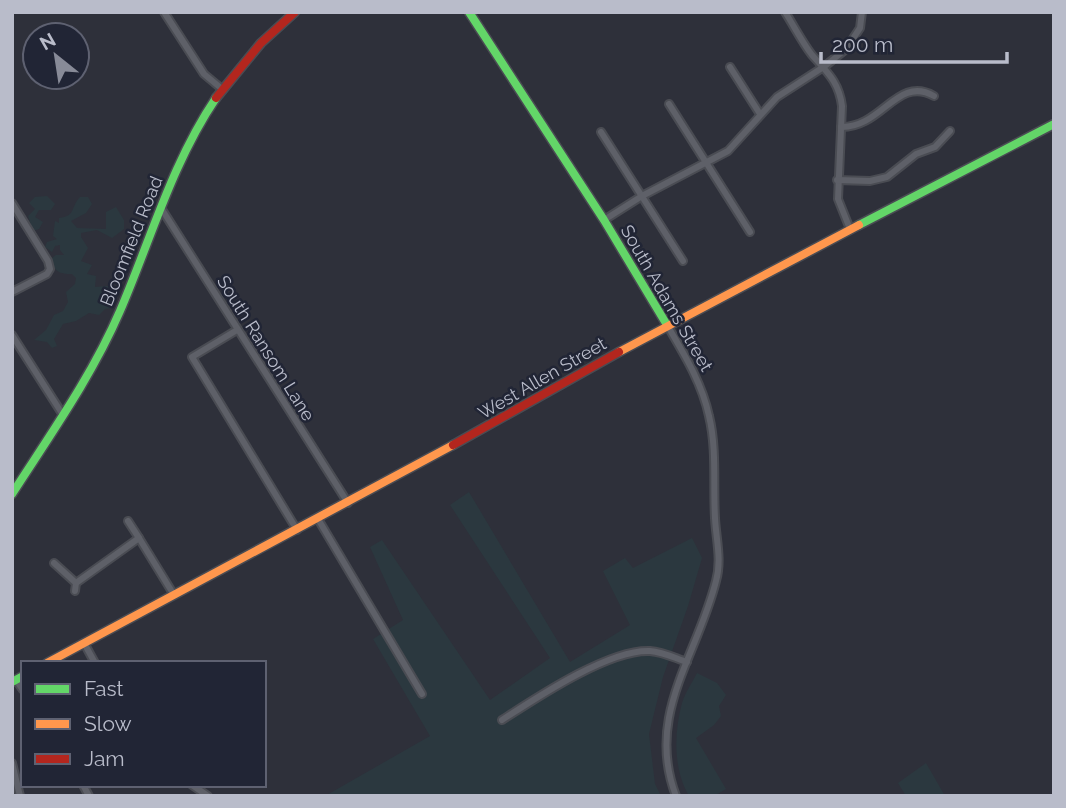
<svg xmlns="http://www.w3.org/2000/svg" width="1066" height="808" font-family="Raleway,sans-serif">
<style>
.green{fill:#2b383f}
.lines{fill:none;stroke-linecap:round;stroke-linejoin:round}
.street-casing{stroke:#4a4c53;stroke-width:10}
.fast-casing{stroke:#4a4c53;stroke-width:11}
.slow-casing{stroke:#4a4c53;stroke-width:11}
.jam-casing{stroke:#4a4c53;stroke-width:11}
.street{stroke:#5e6068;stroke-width:6}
.fast{stroke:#63d668;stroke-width:8}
.slow{stroke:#ff974d;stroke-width:8}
.jam{stroke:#b3261e;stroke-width:8}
.labels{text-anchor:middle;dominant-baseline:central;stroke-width:5;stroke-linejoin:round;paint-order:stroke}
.street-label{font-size:18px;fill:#b9bcca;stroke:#212535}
</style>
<rect width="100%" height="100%" fill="#2e303a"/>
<g class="green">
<path d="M47,196L55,204L51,210H39L35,217L43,222L39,229L33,231L28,216L35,209L29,203L35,197Z"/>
<path d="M80,197H88L92,204L86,213L71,221L77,228L106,229V212L116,207L124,220V229L112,238L97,230L81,233V237L88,248L81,261L92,265L87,274L96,276L95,287L108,286L111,292L109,302L111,308L105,309L99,315L89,313L76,321L63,324L54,339L57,346L52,348L47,342L34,340L46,330L54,315L63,311L68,302L66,292L75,284L76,278L72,274C60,274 53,272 52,258L56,255H64L60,250V245L55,246L52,252L45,247L47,242L57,239L53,236L55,221L59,223V218C76,216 70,208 80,197Z"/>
<path d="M469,492L570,662L630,625L603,571L625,558L633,568L692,538L702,558L688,606L663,677L649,734L655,784L661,796H325L430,736L373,639L403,620L370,547L382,540L490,700L550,658L450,505Z"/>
<path d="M697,673L717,683L726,695L719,706L721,716L714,725L696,738L726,789L714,796H689C673,769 674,732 682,703C685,693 692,683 697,673Z"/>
<path d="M926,763L945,796H906L898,783Z"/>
</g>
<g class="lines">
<defs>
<g id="street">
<path d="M164,12L204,74L222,89"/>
<path d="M785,12C794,26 802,42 812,55C827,72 839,82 842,106L838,199L850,229"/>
<path d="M730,67L760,114"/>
<path d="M669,104L750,232"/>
<path d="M841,127C882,128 897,75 934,96"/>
<path d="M601,132L683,261"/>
<path d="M837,180L870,181L887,177L916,154L935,147L950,131"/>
<path d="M12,203L48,261L50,269L47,274L12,292"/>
<path d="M161,208L348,503"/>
<path d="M604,220L642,196L728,151L777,97L825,66L846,49L860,28L862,12"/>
<path d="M667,325C684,354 702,383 709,416C717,449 713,484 715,518C716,539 722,560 716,581C697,657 645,715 676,796"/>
<path d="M237,330L192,357L297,530"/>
<path d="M12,335L63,415"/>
<path d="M318,519L422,694"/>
<path d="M139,538L174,595"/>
<path d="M54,563L76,583L75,591"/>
<path d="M76,583L139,538L128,521"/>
<path d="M84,643L95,663"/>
<path d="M16,680L23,690"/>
<path d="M502,720C536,698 609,649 650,651C663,652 675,658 687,662"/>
<path d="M12,763L20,796"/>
<path d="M83,785L89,796"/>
<path d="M192,785L208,796"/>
</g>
<g id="fast">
<path d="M469,12L604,220L667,325"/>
<path d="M859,225L1054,124"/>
<path d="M12,494C50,435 92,376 120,311C151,239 172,163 216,98"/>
<path d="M12,682L23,676"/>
</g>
<g id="slow">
<path d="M619,352L859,225"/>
<path d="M47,663L453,445"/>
</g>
<g id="jam">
<path d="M216,98L261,43L295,12"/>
<path d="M453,445L619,352"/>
</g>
</defs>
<use href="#street" class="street-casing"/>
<use href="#fast" class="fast-casing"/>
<use href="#slow" class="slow-casing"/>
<use href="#jam" class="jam-casing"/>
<use href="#street" class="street"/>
<use href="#fast" class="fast"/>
<use href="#slow" class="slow"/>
<use href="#jam" class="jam"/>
</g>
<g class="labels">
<g class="street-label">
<text transform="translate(131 241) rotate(-68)">Bloomfield Road</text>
<text transform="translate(667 298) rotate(60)">South Adams Street</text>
<text transform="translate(266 348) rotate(58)">South Ransom Lane</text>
<text transform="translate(542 378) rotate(-30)">West Allen Street</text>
</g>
</g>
<rect width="1066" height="808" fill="none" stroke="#b9bcca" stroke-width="28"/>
<rect x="21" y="661" width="245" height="126" fill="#212535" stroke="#5e6171" stroke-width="2"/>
<rect x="35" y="684" width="35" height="10" fill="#63d668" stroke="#5e6171" stroke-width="2"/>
<text x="84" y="696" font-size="21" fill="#b9bcca">Fast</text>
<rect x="35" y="719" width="35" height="10" fill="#ff974d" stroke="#5e6171" stroke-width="2"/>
<text x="84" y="731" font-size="21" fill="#b9bcca">Slow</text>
<rect x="35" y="754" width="35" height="10" fill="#b3261e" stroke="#5e6171" stroke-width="2"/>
<text x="84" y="766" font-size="21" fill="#b9bcca">Jam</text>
<g transform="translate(56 56) rotate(330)"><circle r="33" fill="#212535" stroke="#5e6171" stroke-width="2"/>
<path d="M0-5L12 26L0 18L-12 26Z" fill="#888b98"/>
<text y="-10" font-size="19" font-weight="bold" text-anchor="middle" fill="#b9bcca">N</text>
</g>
<path d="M821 52v10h186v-10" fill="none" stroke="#b9bcca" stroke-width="3.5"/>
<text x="832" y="52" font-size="21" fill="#b9bcca" stroke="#212535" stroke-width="5" paint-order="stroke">200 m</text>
</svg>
